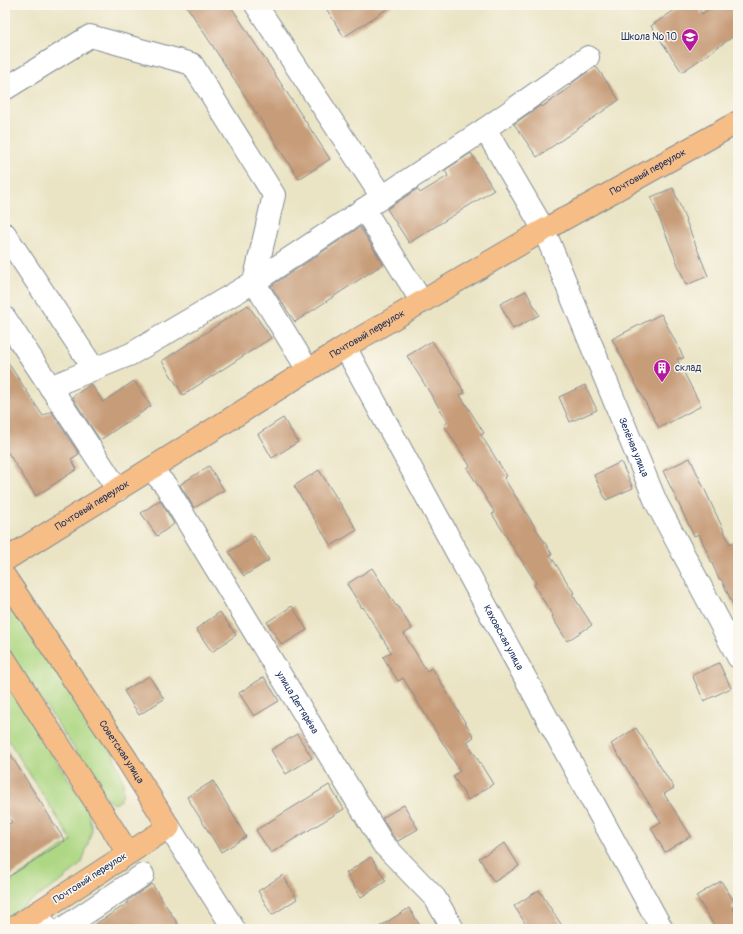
<svg xmlns="http://www.w3.org/2000/svg" width="743" height="934" font-family="Pangolin,sans-serif">
<style>
.green{fill:#add783;stroke:#648370}
.building{fill:#c79c79}
.lines{fill:none;stroke-linecap:round;stroke-linejoin:round}
.minor-casing{stroke:#828a92;stroke-width:24}
.major-casing{stroke:#828a92;stroke-width:24}
.minor{stroke:#fff;stroke-width:22}
.major{stroke:#f6be86;stroke-width:22}
.labels{text-anchor:middle;dominant-baseline:central;stroke-width:3;stroke-linejoin:round;paint-order:stroke}
.poi-label{font-size:10px;fill:#1b2f5e;stroke:#fbf7ec;text-anchor:end}
.street-label{font-size:10px;fill:#1b2f5e;stroke:#fbf7ec}
</style>
<rect width="100%" height="100%" fill="#fbf7ec"/>
<filter id="ink" filterUnits="userSpaceOnUse"><feTurbulence type="fractalNoise" baseFrequency=".025" numOctaves="2"/><feDisplacementMap in="SourceGraphic" scale="8" xChannelSelector="R" yChannelSelector="G"/><feConvolveMatrix kernelMatrix="1 2 1 2 8 2 1 2 1" color-interpolation-filters="sRGB"/></filter>
<filter id="wash" filterUnits="userSpaceOnUse"><feTurbulence type="fractalNoise" baseFrequency=".012" numOctaves="4" result="noise"/><feDisplacementMap in="SourceGraphic" scale="16" xChannelSelector="R" yChannelSelector="G"/><feGaussianBlur stdDeviation="0.9" result="paint"/><feColorMatrix in="noise" values="0 0 0 0 0 0 0 0 0 0 0 0 0 0 0 0 0 1.4 0 .05"/><feComposite in="paint" operator="in"/></filter>
<g filter="url(#wash)">
<rect width="100%" height="100%" fill="#eae4c5"/>
<g class="green">
<path d="M8,612L15,613L22,618L111,748L123,781V794L120,801L114,804L109,801L5,645V613Z"/>
<path d="M5,681L87,807L92,830L82,863L63,880L5,918V885L72,841L5,735Z"/>
</g>
<g id="blocks">
<g class="building">
<path d="M186,5H230L330,159L299,179Z"/>
<path d="M324,5H393L344,37Z"/>
<path d="M682,5H696L702,14L715,5H738V33L682,72L651,26Z"/>
<path d="M596,66L619,100L537,157L514,124L541,105L542,107L571,87L569,85Z"/>
<path d="M471,153L494,190L409,243L387,209L417,189L420,193L448,176L445,170Z"/>
<path d="M673,188L708,276L686,285L651,197Z"/>
<path d="M360,227L383,264L295,322L271,286Z"/>
<path d="M526,291L539,315L513,329L500,304Z"/>
<path d="M248,305L271,338L183,395L162,361Z"/>
<path d="M661,314L684,358L677,359L701,406L659,428L612,339Z"/>
<path d="M432,341L465,393L460,395L484,433L481,435L507,476L504,478L552,554L550,555L574,593L572,594L592,625L567,641L552,617L553,616L534,585L536,583L492,514L495,513L467,468L470,466L444,425L448,422L407,356Z"/>
<path d="M5,358L43,416L51,411L79,454L71,459L77,469L36,496L5,448Z"/>
<path d="M134,381L151,406L100,440L72,397L91,384L103,402Z"/>
<path d="M585,385L597,410L570,422L559,397Z"/>
<path d="M283,418L298,442L272,458L258,434Z"/>
<path d="M690,458L730,544L738,540V615L721,579H719L699,534L694,536L663,471Z"/>
<path d="M621,462L633,488L606,500L594,475Z"/>
<path d="M209,466L224,490L194,508L180,485L184,482Z"/>
<path d="M319,470L357,530L331,546L294,486Z"/>
<path d="M160,500L174,524L157,536L141,513Z"/>
<path d="M254,536L269,560L244,576L229,552Z"/>
<path d="M372,568L396,606L397,605L412,629L404,634L427,671L432,668L474,737L467,742L493,784L468,800L453,776L460,771L403,678L398,681L383,657L391,652L363,607L362,608L347,584Z"/>
<path d="M292,606L307,630L282,645L267,622Z"/>
<path d="M220,612L236,635L212,652L196,629Z"/>
<path d="M719,663L731,688L704,701L692,675Z"/>
<path d="M149,676L164,699L139,715L124,691Z"/>
<path d="M264,677L279,701L254,716L239,693Z"/>
<path d="M636,728L674,788L664,794L691,836L665,852L651,828L661,822L611,744Z"/>
<path d="M297,734L312,758L286,774L271,750Z"/>
<path d="M5,746L65,841L5,879V826L12,822L5,812Z"/>
<path d="M213,781L246,837L221,852L187,797Z"/>
<path d="M329,785L344,809L271,853L256,830Z"/>
<path d="M404,805L418,829L398,841L393,836L382,818Z"/>
<path d="M505,843L519,866L494,882L479,858Z"/>
<path d="M371,857L386,881L361,897L346,873Z"/>
<path d="M283,875L297,899L272,915L258,891Z"/>
<path d="M721,881L736,904L732,907L738,917V929H716L696,896Z"/>
<path d="M152,884L181,929H88L128,903L127,901Z"/>
<path d="M539,890L564,929H529L514,906Z"/>
<path d="M409,908L422,929H376Z"/>
</g>
</g>
</g>
<g filter="url(#ink)">
<use href="#blocks" fill-opacity="0" stroke="#828a92" stroke-width="1"/>
<g class="lines">
<defs>
<g id="minor">
<path d="M256,5L382,197"/>
<path d="M5,89L90,36L192,64L274,195L254,282L308,370"/>
<path d="M485,129L588,57"/>
<path d="M364,209L422,302"/>
<path d="M5,234L94,369"/>
<path d="M5,318L118,490"/>
<path id="s1" d="M345,347L662,929"/>
<path id="s2" d="M50,387L131,354L254,282L485,129L544,230L656,502L738,657"/>
<path id="s3" d="M151,469L166,486L383,844L435,898L453,929"/>
<path d="M169,827L234,929"/>
<path d="M37,913L48,929"/>
<path d="M62,929L143,875"/>
</g>
<g id="major">
<path id="s4" d="M5,560L345,347L544,230L738,122"/>
<path id="s5" d="M5,577L127,760L169,827L12,929"/>
<path d="M5,660L128,853"/>
</g>
</defs>
<use href="#minor" class="minor-casing"/>
<use href="#major" class="major-casing"/>
<use href="#minor" class="minor"/>
<use href="#major" class="major"/>
</g>
</g>
<defs>
<symbol id="school-pin" viewBox="-11 -11 22 30"><path d="M0 17L-7.5 6A9.5 9.5 0 1 1 7.5 6Z" fill="#b5179e" stroke="#fbf7ec"/><path d="M0-5L7-2L0 1L-7-2ZM-4 1L0 2.5L4 1V4Q0 6-4 4Z" fill="#fff"/></symbol>
<symbol id="building-pin" viewBox="-11 -11 22 30"><path d="M0 17L-7.5 6A9.5 9.5 0 1 1 7.5 6Z" fill="#b5179e" stroke="#fbf7ec"/><path d="M-4-6H4V6H1V3H-1V6H-4ZM-2.5-4.3h1.7v1.8h-1.7ZM.8-4.3h1.7v1.8H.8ZM-2.5-1h1.7V.8h-1.7ZM.8-1h1.7V.8H.8Z" fill="#fff"/></symbol>
</defs>
<g fill-rule="evenodd">
<use href="#school-pin" x="680" y="27" width="20" height="27"/>
<use href="#building-pin" x="652" y="358" width="20" height="27"/>
</g>
<g class="labels">
<g class="poi-label">
<text x="677" y="37">Школа № 10</text>
<text x="675" y="368" text-anchor="start">склад</text>
</g>
<g class="street-label">
<text stroke="none"><textPath href="#s4" startOffset="751">Почтовый переулок</textPath></text>
<text stroke="none"><textPath href="#s4" startOffset="427">Почтовый переулок</textPath></text>
<text stroke="none"><textPath href="#s2" startOffset="859">Зелёная улица</textPath></text>
<text stroke="none"><textPath href="#s4" startOffset="103">Почтовый переулок</textPath></text>
<text stroke="none"><textPath href="#s1" startOffset="331">Каховская улица</textPath></text>
<text stroke="none"><textPath href="#s3" startOffset="276">улица Дегтярёва</textPath></text>
<text stroke="none"><textPath href="#s5" startOffset="210">Советская улица</textPath></text>
<text transform="translate(90 878) rotate(-33)">Почтовый переулок</text>
</g>
</g>
<rect width="743" height="934" fill="none" stroke="#fbf7ec" stroke-width="20"/>
</svg>
